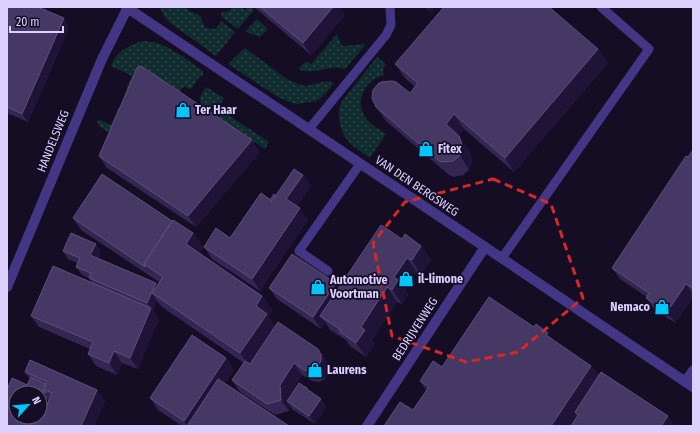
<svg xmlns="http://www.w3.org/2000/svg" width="700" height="433" font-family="'Fira Sans Condensed',sans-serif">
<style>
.grass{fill:url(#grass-dots)}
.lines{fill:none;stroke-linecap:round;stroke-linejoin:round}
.service{stroke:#433785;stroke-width:9}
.minor{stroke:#433785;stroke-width:10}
.wall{fill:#342653;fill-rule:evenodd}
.shaded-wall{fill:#1f1438}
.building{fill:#463865;stroke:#5d507e}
.marked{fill:none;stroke:#d62828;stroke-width:3;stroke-dasharray:8 5;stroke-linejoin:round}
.labels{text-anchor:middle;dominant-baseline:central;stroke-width:3.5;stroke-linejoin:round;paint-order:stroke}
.poi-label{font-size:12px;font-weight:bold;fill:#dbd0ff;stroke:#140d24;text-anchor:start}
.street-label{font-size:12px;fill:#dbd0ff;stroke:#140d24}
</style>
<defs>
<pattern id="grass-dots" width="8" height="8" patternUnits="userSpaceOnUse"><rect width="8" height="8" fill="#102c2e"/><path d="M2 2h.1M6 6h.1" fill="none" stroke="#324a4d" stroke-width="1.8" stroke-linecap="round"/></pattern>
</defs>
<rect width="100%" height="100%" fill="#140d24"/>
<g class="grass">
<path d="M160,7H184L189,11L201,16C201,19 202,22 204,25C206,28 206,28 209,28C216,31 218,27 221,21L235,32L216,56L169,22L164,16Z"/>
<path d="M232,7H242L245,10L248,7H251L254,10L238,29L222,17L221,12C225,12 230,12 232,7Z"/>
<path d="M257,19L268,29L260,37L253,34L245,32Z"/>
<path d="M337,34L342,46L366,44L345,69C330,64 313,76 298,69L306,61L311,64Z"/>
<path d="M142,41C166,41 184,58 203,71V74L202,76L198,78L192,88L190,89L184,86L178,94L137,93L126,89L132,76L111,66C117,51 127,46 142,41Z"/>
<path d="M245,48L287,79L300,85L306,86L326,81L334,83L325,94L321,98L316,101L310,102L297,104L289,102L278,97L228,64Z"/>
<path d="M377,57L386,64L383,70L384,75C366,79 354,100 365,117C370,125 379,129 386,134L370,158C364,153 356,149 350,143C342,136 338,121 339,111C339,106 342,101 345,97Z"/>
<path d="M206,87L224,98L218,108L269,142L265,149L201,107C199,97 201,94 206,87Z"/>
<path d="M119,107L124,110L112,133H109L99,126L97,121L100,120L111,125Z"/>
</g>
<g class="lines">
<g class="service">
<path d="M309,129L386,35L391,25L390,7"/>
<path d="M502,258L649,49L601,7"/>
<path d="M328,271L299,251L360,164"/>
<path d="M685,381L693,370"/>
</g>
<g class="minor">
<path d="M126,7L485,247L693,387"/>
<path d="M7,287L102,59L128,7"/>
<path d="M367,426L485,247"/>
</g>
</g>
<g class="wall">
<path d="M7,7L48,12L69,27L28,122L7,113Z"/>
<path d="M254,7H339L345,15L311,55Z"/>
<path d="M425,7H435L431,12Z"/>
<path d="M598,49L608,63L514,172L464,129L458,136L469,151L471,155L472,161L469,170L463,175L454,177L449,175L386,121L376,107L410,93L415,87L405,78L395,64Z"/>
<path d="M693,150V297L675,323L654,309L646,298L647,297L620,279L612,268Z"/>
<path d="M260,152L196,227L107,168L99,156Z"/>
<path d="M303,175L311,186L297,206L308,220L260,291L212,259L204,247L230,238L270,200L276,196Z"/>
<path d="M73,218L172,221L193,233L203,248L199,253L262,296L272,310L268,316L275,326L318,349L326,361L329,366V373L325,379L319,382L312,381L302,375L288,397V399L310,391L321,399L326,407L315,424L292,409L288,403L289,411L275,415L240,392L232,380L244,363L162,307L157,301L153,311L159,319L138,369L122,363L117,375L96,366L88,354L90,349L39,327L31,316L92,283L89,278L82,275L76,267L78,263L68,259L63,251L101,252L98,259L156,283L157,285L159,282L81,230Z"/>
<path d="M402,239L421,246L431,260L421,275L417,272L405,290L408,295L402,304L397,302L372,340L375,344L366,357L350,346L346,340L330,330L325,322L321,329L277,299L269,288L336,283L339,288Z"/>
<path d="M553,340L591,366L599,376L668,416L674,426H571L577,416L384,426L413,410L426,390L420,381L442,367Z"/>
<path d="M226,358L234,370L225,383L289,426H182L158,410L150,398Z"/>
<path d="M30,360L97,390L105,401L94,426H7V390L12,378L27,385L30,379L25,372ZM16,393H40V403L42,397L49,400L42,417L40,416V417H16Z"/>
</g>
<g class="shaded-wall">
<path d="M41,7H45L48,12L40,8Z"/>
<path d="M333,7H339L345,15L311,55L303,43Z"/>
<path d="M427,7H435L431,12Z"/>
<path d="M64,18L69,27L28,122L22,114Z"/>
<path d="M598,49L608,63L514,172L505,158Z"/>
<path d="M454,114L464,129L456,139L446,124Z"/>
<path d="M459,136L469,151L471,155L472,161L469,170L460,155Z"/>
<path d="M252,140L260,152L196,227L188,216Z"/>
<path d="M7,163L9,166L7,171Z"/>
<path d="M303,175L311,186L294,211L286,199Z"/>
<path d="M300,208L308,220L260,291L252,279Z"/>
<path d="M193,233L203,248L196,258L186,244Z"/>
<path d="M96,244L101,252L96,264L90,255Z"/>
<path d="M421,246L431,260L421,275L412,260Z"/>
<path d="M407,258L417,272L405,290L408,295L402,304L392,290L394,277Z"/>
<path d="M156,283L161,291L152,293L157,301L153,311L159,319L138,369L130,358L151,308L147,303Z"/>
<path d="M336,283L344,295L320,316L325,322L321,329L313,317Z"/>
<path d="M686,284L693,294V297L675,323L667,312Z"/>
<path d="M387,287L397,302L372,340L375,344L366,357L356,343L361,327Z"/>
<path d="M262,296L272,310L268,316L277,328L250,367L240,353L256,306Z"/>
<path d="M548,333L557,347L546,335Z"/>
<path d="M318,349L329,366V373L325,379L317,367Z"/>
<path d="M114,351L122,363L117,375L109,363Z"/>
<path d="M226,358L234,370L196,426H187L184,421Z"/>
<path d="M294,363L302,375L288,397V402L287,401L288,403L289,411L281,400L280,385Z"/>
<path d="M591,366L601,380L575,412L577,416L570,426H551Z"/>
<path d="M37,389L40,393H35Z"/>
<path d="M97,390L105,401L94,426H81Z"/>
<path d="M40,394L42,397L40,403Z"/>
<path d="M321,399L326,407L315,424L309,416Z"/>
<path d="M668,416L674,426H661Z"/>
</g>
<g class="building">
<path d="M7,7H41L40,8L64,18L22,114L7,107Z"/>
<path d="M260,7H333L303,43Z"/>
<path d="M444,7H549L598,49L505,158L454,114L446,124L459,136L461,141L462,147L460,155L453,161L444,162L439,161L376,107L372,98L373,90L378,84L381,82L392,81L396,82L410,93L418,83L395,64Z"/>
<path d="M141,66L252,140L188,216L99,156L137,68Z"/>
<path d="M693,150V289L686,284L667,312L646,298L649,293L612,268L686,156L688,157Z"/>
<path d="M294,169L303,175L286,199L300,208L252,279L204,247L216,228L230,238L261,193L272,201Z"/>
<path d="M102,174L172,221L144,264L145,267L73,218Z"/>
<path d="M274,194L276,196L272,201L270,200Z"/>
<path d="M173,220L193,233L186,244L262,296L256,306L267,314L240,353L152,293L163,277L144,264Z"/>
<path d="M381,225L402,239L405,234L421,246L412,260L407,258L394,277L398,280L392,290L387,287L361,327L365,330L356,343L340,332L341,330L320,316Z"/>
<path d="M71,233L96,244L90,255L156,283L147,303L89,278L91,273L76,267L80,258L63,251Z"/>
<path d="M292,254L336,283L313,317L269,288Z"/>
<path d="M53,266L151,308L130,358L114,351L109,363L88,354L93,342L31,316Z"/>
<path d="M489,297L534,327L536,324L548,333L546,335L591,366L551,426H384L400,402L413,410L429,387L420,381L433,361L442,367Z"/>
<path d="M278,322L318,349L321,355V361L317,367L311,371L304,370L294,363L280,385L281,400L267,404L232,380L245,361L250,364Z"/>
<path d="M192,335L226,358L184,421L150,398Z"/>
<path d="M30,360L97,390L81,426H7V402L16,406V417H40V416L42,417L52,393L43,389L47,382L25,372Z"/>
<path d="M601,372L668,416L661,426H571L578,415L575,412Z"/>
<path d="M31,377L46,384L43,389L46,393L37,389L35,393H16V406L7,402V390L12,378L27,385Z"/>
<path d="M218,379L289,426H187Z"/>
<path d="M299,383L307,388V389L321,399L309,416L287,401Z"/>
</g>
<path class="marked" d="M493,179L551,204L583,298L518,352L466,362L392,336L373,243L405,202Z"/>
<defs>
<symbol id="shop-bare" viewBox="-9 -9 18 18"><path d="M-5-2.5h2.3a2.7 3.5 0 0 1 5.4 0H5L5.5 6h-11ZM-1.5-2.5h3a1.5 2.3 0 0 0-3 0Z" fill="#00c5fb" stroke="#140d24" stroke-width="2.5" paint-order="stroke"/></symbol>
</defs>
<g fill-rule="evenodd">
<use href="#shop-bare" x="172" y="99" width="22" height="22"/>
<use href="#shop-bare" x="415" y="138" width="22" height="22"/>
<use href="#shop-bare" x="395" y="268" width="22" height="22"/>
<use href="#shop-bare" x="307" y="276" width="22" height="22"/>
<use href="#shop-bare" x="651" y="296" width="22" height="22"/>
<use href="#shop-bare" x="304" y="359" width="22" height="22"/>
</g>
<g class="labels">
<g class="poi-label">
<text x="195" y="110">Ter Haar</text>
<text x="438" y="149">Fitex</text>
<text x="418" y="279">il-limone</text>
<text x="330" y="280">Automotive<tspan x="330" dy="14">Voortman</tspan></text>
<text x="650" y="307" text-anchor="end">Nemaco</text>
<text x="327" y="370">Laurens</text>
</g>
<g class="street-label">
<text transform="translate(53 141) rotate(-68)">HANDELSWEG</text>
<text transform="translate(417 186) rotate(34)">VAN DEN BERGSWEG</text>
<text transform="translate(415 329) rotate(-57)">BEDRIJVENWEG</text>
</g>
</g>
<rect width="700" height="433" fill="none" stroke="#dbd0ff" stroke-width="16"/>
<g transform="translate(28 405) rotate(63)"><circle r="19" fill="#140d24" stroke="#645b7c"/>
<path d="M0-3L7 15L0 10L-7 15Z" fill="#00c5fb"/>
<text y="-6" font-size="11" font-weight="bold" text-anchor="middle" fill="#dbd0ff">N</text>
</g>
<path d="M10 26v6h53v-6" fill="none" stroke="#dbd0ff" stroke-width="2"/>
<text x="16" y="26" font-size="12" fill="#dbd0ff" stroke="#140d24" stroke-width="3" paint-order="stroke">20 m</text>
</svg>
